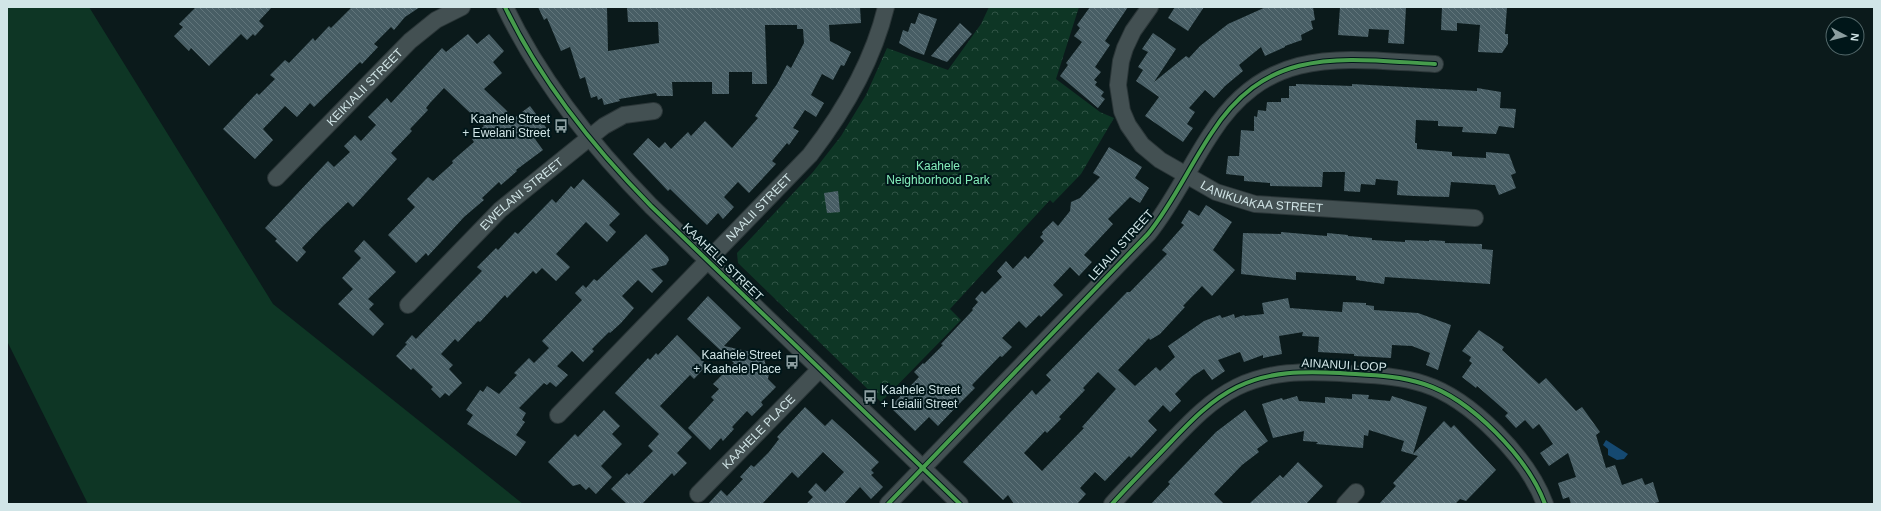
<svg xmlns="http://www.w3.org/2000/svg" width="1881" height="511" font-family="Arial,sans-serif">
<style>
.grass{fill:#0e3625}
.park{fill:url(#park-crowns)}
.water{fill:#154971}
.building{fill:url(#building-back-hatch);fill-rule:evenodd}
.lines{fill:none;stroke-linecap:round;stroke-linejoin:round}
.minor-casing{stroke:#2b3638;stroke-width:18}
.minor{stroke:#435052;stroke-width:16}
.cycleway-casing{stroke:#001619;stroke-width:6}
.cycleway{stroke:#469c4c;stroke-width:4}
.labels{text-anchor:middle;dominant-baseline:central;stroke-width:4;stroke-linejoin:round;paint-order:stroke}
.street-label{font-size:12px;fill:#d1e5e7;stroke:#001619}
.poi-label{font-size:12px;fill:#d1e5e7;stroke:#001619;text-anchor:end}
.park-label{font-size:12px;fill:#83ecba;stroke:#001619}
</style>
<defs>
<pattern id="park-crowns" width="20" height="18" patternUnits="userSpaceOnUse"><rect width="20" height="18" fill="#0e3625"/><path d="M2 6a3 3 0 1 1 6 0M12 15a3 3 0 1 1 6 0" fill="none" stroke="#305345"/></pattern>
<pattern id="building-back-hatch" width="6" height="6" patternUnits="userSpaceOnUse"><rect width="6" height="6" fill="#485e65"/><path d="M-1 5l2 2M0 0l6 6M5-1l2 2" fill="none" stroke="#61757b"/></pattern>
</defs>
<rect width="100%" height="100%" fill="#0b1a1b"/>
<path class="grass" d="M7,7H89L273,304L523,504H88L7,341Z"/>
<path class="park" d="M989,7H1079L1056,79L1100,112L1114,118L1081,174L1053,203L1050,200L950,309L961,320L881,402L738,263L737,253L813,172L841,136L866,95L887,48L948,70L981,24Z"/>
<path class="water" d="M1606,440L1628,454L1624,459L1617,460L1608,455V449L1603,445Z"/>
<g class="building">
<path d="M196,7H272L259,21L264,26L255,36L253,34L247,40L241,34L209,66L191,48L189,51L174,36L183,27L179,24Z"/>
<path d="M352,7H420L405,17L394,30L391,27L374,44L378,47L362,64L360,62L314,107L310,103L297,117L285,106L263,129L273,140L255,159L223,129L257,93L259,95L275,79L270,75L285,60L289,63L313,38L315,41L329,26L331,28Z"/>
<path d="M538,7H607L608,51L659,43L658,22H628L627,7H860L861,23L829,25L830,41L851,52L844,66L841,65L833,80L822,74L811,95L824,103L816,117L805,110L793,128L799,131L789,145L787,143L772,161L776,164L749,193L738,182L724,197L734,207L723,219L718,213L707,225L670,189L668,191L633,154L648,138L659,148L665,142L671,149L688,132L691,136L705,121L732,148L758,118L755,116L777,84L787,65L791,68L804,43L803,29H797V25H765L767,84H752V72H729V94H712V82H672L673,96H657L656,93L619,99L620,101L604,105L602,98L598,100L597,96L591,98L585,77L580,79L570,47L561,51L547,18L544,20Z"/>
<path d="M1090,7H1128L1105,41L1110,45L1095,67L1101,72L1094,80L1097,82L1095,85L1104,92L1101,96L1105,99L1098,108L1060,76L1068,65L1066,63L1082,42L1074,36L1080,28L1077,25Z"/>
<path d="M1175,7H1204L1188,31L1168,18Z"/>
<path d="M1266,7H1313L1315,20L1311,21L1313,29L1301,35L1302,40L1285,46V47L1265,56L1261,47L1239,65L1243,71L1225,86L1214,98L1205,90L1189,108L1195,112L1187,124L1193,128L1183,142L1145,116L1159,97L1136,81L1143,70L1138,67L1148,52L1142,49L1153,33L1176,49L1154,82L1186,56L1189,58L1200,46L1228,24Z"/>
<path d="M1340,7H1406L1404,44L1388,43L1389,30L1369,29L1368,37L1338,35Z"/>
<path d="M1442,7H1507L1505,34H1508V44L1502,53L1478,52L1480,25L1457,23V31L1441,30Z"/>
<path d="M919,13L937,19L924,55L911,50L899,43L903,30L908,32L911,23L915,24Z"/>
<path d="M960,23L972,34L947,62L931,56Z"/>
<path d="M468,34L477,44L489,34L504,51L493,62L502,73L484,89L506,110L513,119L530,106L548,130L535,139L543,150L516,170L517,171L501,185L499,182L482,198L484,200L464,217L428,256L426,253L416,263L388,235L415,207L407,199L428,177L433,181L453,163L452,161L474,142L472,139L481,131L480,129L484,126L444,88L430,103L426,108L428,110L410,129L412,131L391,153L397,159L353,207L348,202L323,226L302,248L306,252L297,262L275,241L277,239L265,228L328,161L334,167L350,152L344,146L355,135L361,141L376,125L368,117L387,98L391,103L442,48L446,52Z"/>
<path d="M1296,84L1352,86V84L1477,91V88L1501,92L1500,108L1516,109L1514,128L1499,126L1496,134L1462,132L1463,127L1438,126V121L1416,120L1415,143H1417V149L1452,152V156L1486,158V152L1509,154L1516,173L1511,175L1516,188L1499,195L1495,185L1451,182L1449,197L1414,196L1397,195L1398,181L1376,179L1375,185L1361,184L1360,192L1344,191L1345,172H1323L1322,187L1270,186V183L1244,181V176L1226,174L1228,156H1239L1241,130L1254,131V116L1257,117L1258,110L1266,111L1267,102H1281V98H1289V86H1296Z"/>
<path d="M1109,147L1142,167L1135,178L1149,188L1140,203L1130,197L1108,219L1113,224L1084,255L1092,262L1079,276L1070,267L1053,285L1063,295L1041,317L1039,315L1026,328L1019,321L1002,338L1012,347L1002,357L1000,356L972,385L975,388L959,404L938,426L929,417L915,431L890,407L919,377L914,372L923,363L924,364L943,345L941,344L973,310L972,309L978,302L975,299L982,291L985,294L1002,277L997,271L1006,261L1013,269L1025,256L1028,259L1044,241L1040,237L1043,234L1042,232L1053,221L1058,226L1070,211L1071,202L1080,198L1100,177L1093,173Z"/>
<path d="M583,179L620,214L609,225L616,232L607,242L586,222L556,254L570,267L556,281L542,268L536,274L533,271L507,298L505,295L480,322L478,321L458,342L455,339L441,354L453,365L449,369L462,383L449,396L445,393L440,398L431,389L433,387L413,368L411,370L396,356L407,344L405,343L412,335L416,339L482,271L477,267L496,248L498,250L515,232L518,234L552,199L556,203L571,186L574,189Z"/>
<path d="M838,191L840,212L827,213L824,193Z"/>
<path d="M1206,205L1232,222L1213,250L1235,270L1212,296L1202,286L1183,306L1185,307L1160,334L1150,340L1149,338L1118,370L1135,386L1156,367L1160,371L1175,357L1168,346L1204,321L1220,315L1222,318L1234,314L1235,318L1244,315L1245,316L1264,314L1262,303L1288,298L1290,308L1342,312L1343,302L1366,303V305L1374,306V310L1418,313L1451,325L1438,370L1426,365L1430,353L1412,346L1392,345L1391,358L1374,357L1354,356V354L1318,352L1319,337L1302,336L1303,332L1279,336L1282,354L1263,358V355L1244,362L1240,352L1218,360L1225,371L1212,380L1204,369L1193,376L1175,394L1181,401L1170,412L1163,405L1148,421L1157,430L1131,458L1129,456L1105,481L1095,472L1080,488L1086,494L1077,504H1014L1008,495L1003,500L963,462L1032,390L1036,395L1051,380L1046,375L1127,292H1130L1167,254L1162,250L1184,225L1181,223L1189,210L1199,216ZM1098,372L1116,389L1082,427L1084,428L1042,471L1024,453L1045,431L1047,433L1061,419L1059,417L1085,390L1083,388Z"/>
<path d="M1281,232L1327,236V233L1348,235V236L1372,238V240L1405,242V240L1429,241V240L1445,241V243L1482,244V249L1493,250L1490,284L1385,277L1384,284L1356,280V276L1296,272V280L1241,274L1243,233L1281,234Z"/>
<path d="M646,234L668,257L669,260L666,265L651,269L663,281L652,293L638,280L622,296L634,308L621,323L610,333L609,332L592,349L594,351L583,362L572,351L557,366L568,375L556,387L550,382L547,385L544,383L519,408L526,413L522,420L525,422L516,435L526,442L516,456L467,424L473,415L466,410L480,390L483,392L487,386L499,394L517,375L514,373L529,358L534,363L549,348L542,341L582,300L575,293L583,285L586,288L594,279L597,281Z"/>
<path d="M364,240L396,272L368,299L374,304L369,309L384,324L373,336L338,304L353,289L342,278L361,258L354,251Z"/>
<path d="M708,296L741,328L724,346L760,354L764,358L766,367L770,368L768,379L776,387L761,402L763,405L752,416L747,411L732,427L734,429L723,441L721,438L710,450L688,428L714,400L711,397L719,389L713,384L734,363L687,319Z"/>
<path d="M1479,330L1504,347L1502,350L1539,384L1546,378L1576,411L1582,407L1600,432L1596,435L1606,468L1615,465L1622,485L1642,478L1645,485L1653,482L1659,502L1651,504H1571L1569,497L1563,499L1558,483L1576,477L1568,453L1549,466L1540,453L1553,444L1539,424L1533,429L1525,420L1516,428L1505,416L1508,413L1477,386L1476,388L1462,377L1472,363L1469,361L1471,357L1462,351Z"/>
<path d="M677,335L707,365L694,379L690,375L660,406L692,437L677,453L687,463L674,476L672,473L642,504H627L611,489L627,473L629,475L653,451L648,446L659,434L615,393L648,358L650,360L656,353L658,355Z"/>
<path d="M1352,394L1369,395L1368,399L1390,401L1392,396L1427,407L1413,454L1444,421L1451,428L1454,425L1496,470L1466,501L1460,499L1455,504H1379L1396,486L1393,483L1418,456L1401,451L1404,441L1369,430L1368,436L1364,435L1363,448L1316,444L1318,442L1303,441L1304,431L1273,438L1262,404L1282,398L1283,400L1297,396L1299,401L1325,403V397L1352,399Z"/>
<path d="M805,407L825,426L832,419L879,462L871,470L874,473L871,475L883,487L871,499L860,487L844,504H806L813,497L808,492L816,483L825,492L844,472L823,452L798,478L792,472L762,504H708L721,490L727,496L743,479L740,477L751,465L754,467L769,452L779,439L777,437Z"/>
<path d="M604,410L620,426L612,434L622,444L601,466L612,477L596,494L589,487L586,490L580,484L573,486L548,462L575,434L578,437Z"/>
<path d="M1245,410L1268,441L1257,449L1259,452L1242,465L1214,494L1224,504H1151L1170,484L1168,482L1216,432Z"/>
<path d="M1298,462L1323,486L1306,504H1249L1280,475L1283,478Z"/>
</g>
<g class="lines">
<defs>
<g id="minor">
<path d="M505,7C541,82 593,147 651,206L960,504"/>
<path id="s1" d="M1150,7L1133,31L1125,48L1121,61L1118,85L1122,111L1128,125L1142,145L1160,160L1216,192L1255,204L1475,218"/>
<path id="s2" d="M276,178L410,41L436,20L462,7"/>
<path id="s3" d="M408,305L500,210L604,126L624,115L654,111"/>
<path id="s4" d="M558,415L810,155C844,111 873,61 886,7"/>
<path id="s5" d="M698,494L820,369"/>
<path d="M888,504L1148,234C1173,203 1189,167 1211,134C1268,44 1343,59 1435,64"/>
<path d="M1112,504C1130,484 1149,465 1168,445C1189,423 1209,401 1237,387C1270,371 1304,371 1340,373C1368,375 1397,375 1424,384C1471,399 1528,458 1545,504"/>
<path d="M1345,504L1356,492"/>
</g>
</defs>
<use href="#minor" class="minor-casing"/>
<use href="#minor" class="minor"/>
<defs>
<g id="cycleway">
<path d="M505,7C541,82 593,147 651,206L960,504"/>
<path d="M888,504L1148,234C1173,203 1189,167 1211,134C1268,44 1343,59 1435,64"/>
<path d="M1112,504C1130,484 1149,465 1168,445C1189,423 1209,401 1237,387C1270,371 1304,371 1340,373C1368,375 1397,375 1424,384C1471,399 1528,458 1545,504"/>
</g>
</defs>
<use href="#cycleway" class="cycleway-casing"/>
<use href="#cycleway" class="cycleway"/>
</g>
<defs>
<symbol id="bus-bare" viewBox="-9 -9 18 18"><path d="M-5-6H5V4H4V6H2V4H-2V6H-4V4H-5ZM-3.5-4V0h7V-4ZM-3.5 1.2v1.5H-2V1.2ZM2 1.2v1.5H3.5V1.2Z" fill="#8c9ea0" stroke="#001619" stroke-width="2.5" paint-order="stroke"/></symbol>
</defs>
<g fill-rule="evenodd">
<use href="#bus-bare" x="551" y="116" width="20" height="20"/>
<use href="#bus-bare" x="782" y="352" width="20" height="20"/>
<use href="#bus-bare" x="860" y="387" width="20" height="20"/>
</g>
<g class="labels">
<g class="street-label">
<text stroke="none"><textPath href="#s2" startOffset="127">KEIKIALII STREET</textPath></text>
<text stroke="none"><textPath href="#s3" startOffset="159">EWELANI STREET</textPath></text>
<text stroke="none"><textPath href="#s1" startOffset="286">LANIKUAKAA STREET</textPath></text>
<text stroke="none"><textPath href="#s4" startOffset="289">NAALII STREET</textPath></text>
<text transform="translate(1121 245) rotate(-48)">LEIALII STREET</text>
<text transform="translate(723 262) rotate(44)">KAAHELE STREET</text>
<text transform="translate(1344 365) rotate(3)">AINANUI LOOP</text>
<text stroke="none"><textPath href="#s5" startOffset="87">KAAHELE PLACE</textPath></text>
</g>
<g class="poi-label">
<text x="550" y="119">Kaahele Street<tspan x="550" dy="14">+ Ewelani Street</tspan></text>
<text x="781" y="355">Kaahele Street<tspan x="781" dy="14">+ Kaahele Place</tspan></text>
<text x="881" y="390" text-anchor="start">Kaahele Street<tspan x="881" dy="14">+ Leialii Street</tspan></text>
</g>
<g class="park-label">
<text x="938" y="166">Kaahele<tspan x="938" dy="14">Neighborhood Park</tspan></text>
</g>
</g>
<rect width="1881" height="511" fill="none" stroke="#d1e5e7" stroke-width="16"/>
<g transform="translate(1845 36) rotate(97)"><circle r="19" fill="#001619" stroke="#54696b"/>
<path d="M0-3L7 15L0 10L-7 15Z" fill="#8c9ea0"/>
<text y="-6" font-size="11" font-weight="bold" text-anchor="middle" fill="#d1e5e7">N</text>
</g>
</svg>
